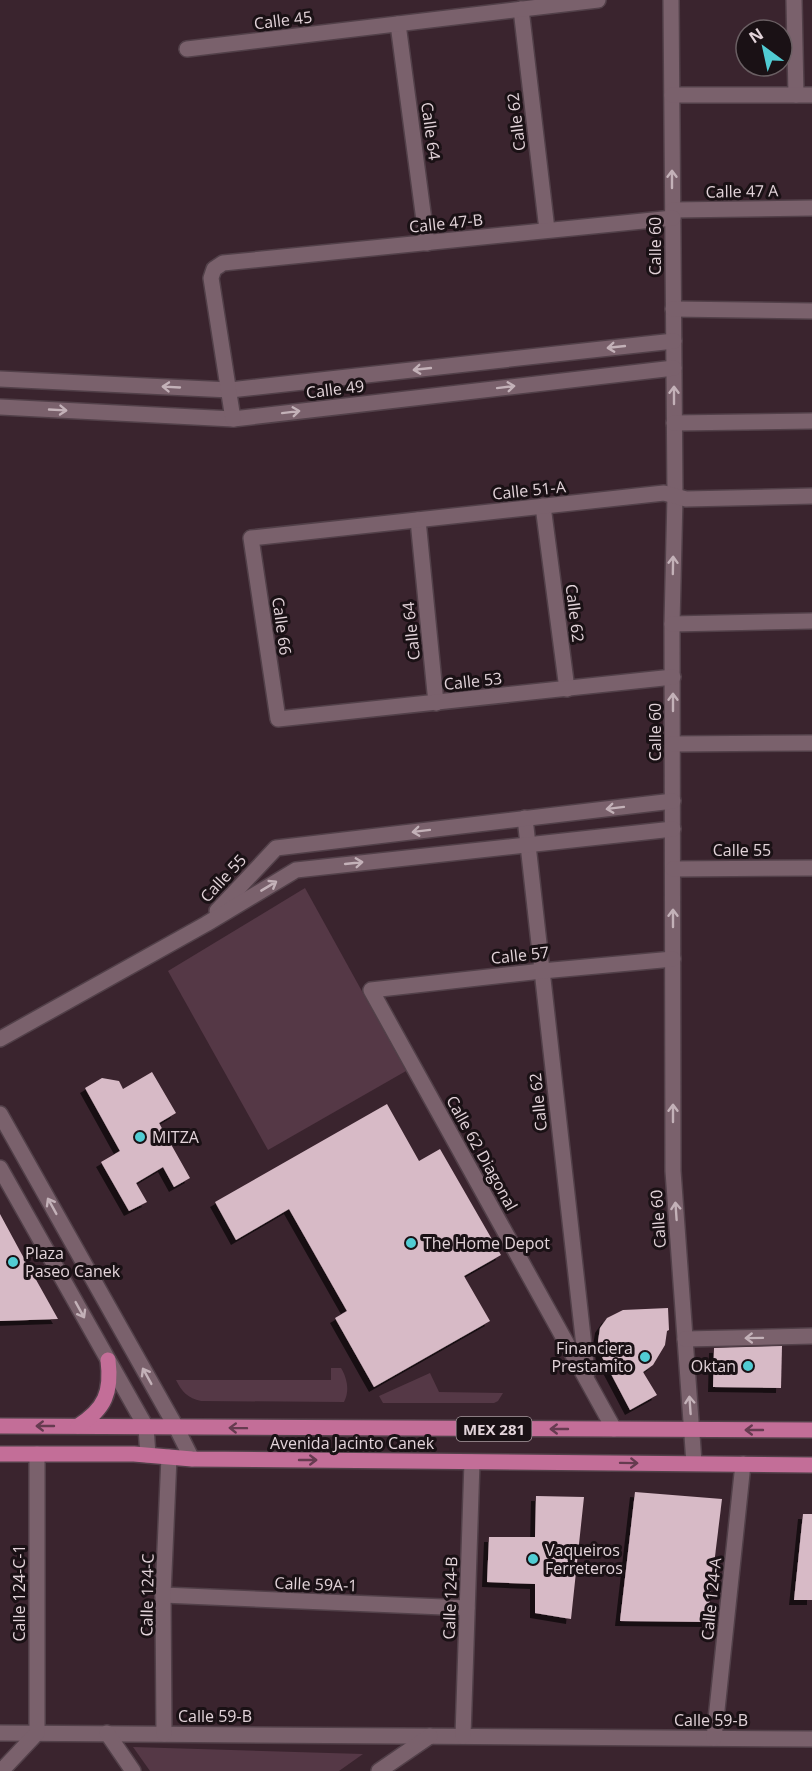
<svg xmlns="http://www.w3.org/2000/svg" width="812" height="1771" font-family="'Open Sans',sans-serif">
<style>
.green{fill:#553846}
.building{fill:#d7bac6;filter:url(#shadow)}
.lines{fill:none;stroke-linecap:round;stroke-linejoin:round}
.minor-casing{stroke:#524049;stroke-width:18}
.major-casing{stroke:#524049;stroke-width:18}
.minor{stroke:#7a616c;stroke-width:15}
.major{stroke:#c36e98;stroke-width:15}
.oneway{stroke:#c3b1b8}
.oneway2{stroke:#663b50}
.poi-dot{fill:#51ccd3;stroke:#1a1115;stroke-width:2}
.labels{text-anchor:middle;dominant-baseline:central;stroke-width:6;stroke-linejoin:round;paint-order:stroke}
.shield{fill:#1a1115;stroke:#a6999e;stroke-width:1.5}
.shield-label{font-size:15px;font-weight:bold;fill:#e2d3d9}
.street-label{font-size:16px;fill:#e2d3d9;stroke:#1a1115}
.poi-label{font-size:16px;fill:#e2d3d9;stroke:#1a1115;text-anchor:start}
</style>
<defs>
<filter id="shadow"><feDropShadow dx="-5" dy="5" stdDeviation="0" flood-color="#0009"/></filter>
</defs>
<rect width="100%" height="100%" fill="#3a242e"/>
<g class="green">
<path d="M305,888L406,1071L268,1150L168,971Z"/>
<path d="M331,1368H341C347,1378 350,1391 344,1402L201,1401C188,1398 182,1392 176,1380H331Z"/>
<path d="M430,1373L439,1392L503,1393L498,1401L494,1403H383L379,1396Z"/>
<path d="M133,1747L363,1754L339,1771H150Z"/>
</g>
<g class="building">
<path d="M152,1072L176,1113L159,1123L190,1178L174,1187L163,1167L136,1183L147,1202L129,1211L101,1162L120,1151L85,1088L102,1078L119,1081L123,1089Z"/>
<path d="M387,1104L419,1161L440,1149L501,1255L464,1276L490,1321L374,1387L335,1318L347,1311L289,1209L236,1240L215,1202Z"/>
<path d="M0,1214L20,1251L58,1319L0,1321Z"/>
<path d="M668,1308L669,1330L667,1331L665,1345L653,1365L643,1372L657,1395L630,1410L601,1355L598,1341L600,1328L607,1318L623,1310Z"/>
<path d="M782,1346L781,1388L713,1387L714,1348Z"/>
<path d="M635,1492L722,1499L707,1622L620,1621Z"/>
<path d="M536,1496L584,1497L571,1619L535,1613V1584L487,1582L489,1537H535Z"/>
<path d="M803,1514H812V1600H794Z"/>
</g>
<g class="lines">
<defs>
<g id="minor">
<path d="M671,0L675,496L672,624L673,1171L694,1463"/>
<path d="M794,0L796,95"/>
<path d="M521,9L547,230"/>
<path d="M398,24L427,243"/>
<path d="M187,49L598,0"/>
<path d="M672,95H812"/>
<path d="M673,210L812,208"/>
<path d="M673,309L812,311"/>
<path d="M0,379L230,390L674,341"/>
<path d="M0,407L233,419L674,368"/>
<path d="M233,419L211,278L214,269L223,263L673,218"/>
<path d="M674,423L812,421"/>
<path d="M543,506L567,689"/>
<path d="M418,520L436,703"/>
<path d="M672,624L812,621"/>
<path d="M673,677L278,719L251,538L664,493L686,499L812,496"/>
<path d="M673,744L812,743"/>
<path d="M525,818L587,1373"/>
<path d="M673,869L812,868"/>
<path d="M217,911L276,848L673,801"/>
<path d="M0,1039L206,924L296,870L673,829"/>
<path d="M0,1114L176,1427L192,1459"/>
<path d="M0,1168L146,1427L148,1455"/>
<path d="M685,1339L812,1336"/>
<path d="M614,1429L371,990L542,971L673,959"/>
<path d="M163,1595L467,1608"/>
<path d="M0,1733L812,1739"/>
<path d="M107,1733L133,1771"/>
<path d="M164,1734L163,1595L169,1457"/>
<path d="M463,1736L472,1462"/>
<path d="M714,1738L743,1464"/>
<path d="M0,1771L6,1766L37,1733V1454"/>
<path d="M379,1771L430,1736"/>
</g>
<g id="major">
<path d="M0,1426L812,1430"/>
<path d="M78,1426C105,1409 112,1392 108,1360"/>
<path d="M0,1454H134L192,1459L812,1465"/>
</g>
</defs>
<use href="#minor" class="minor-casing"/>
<use href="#major" class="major-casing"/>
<use href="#minor" class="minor"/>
<use href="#major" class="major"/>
</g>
<defs><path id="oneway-shaft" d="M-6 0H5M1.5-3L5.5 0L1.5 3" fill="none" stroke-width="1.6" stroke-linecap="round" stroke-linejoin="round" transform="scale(1.5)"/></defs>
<g class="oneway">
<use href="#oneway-shaft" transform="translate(672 179) rotate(-90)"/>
<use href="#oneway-shaft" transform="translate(616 347) rotate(174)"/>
<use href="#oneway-shaft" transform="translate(422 369) rotate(174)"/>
<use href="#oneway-shaft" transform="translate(171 387) rotate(-177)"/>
<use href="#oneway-shaft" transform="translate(506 387) rotate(-7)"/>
<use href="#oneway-shaft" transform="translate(674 395) rotate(-90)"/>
<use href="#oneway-shaft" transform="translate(58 410) rotate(3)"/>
<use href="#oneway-shaft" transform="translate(291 412) rotate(-7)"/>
<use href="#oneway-shaft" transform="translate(673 565) rotate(-89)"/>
<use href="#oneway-shaft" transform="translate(673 702) rotate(-90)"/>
<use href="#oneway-shaft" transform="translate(615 808) rotate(173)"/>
<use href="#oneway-shaft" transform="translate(421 831) rotate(173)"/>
<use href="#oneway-shaft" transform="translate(354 863) rotate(-6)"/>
<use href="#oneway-shaft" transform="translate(269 886) rotate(-31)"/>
<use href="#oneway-shaft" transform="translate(673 918) rotate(-90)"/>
<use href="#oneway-shaft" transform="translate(673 1113) rotate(-90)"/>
<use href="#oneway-shaft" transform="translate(52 1206) rotate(-119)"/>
<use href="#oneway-shaft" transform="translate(676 1211) rotate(-94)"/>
<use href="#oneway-shaft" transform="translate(80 1310) rotate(61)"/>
<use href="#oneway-shaft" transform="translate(754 1338) rotate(179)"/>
<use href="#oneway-shaft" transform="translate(147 1376) rotate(-119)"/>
<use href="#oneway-shaft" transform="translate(690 1405) rotate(-94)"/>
</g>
<g class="oneway2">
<use href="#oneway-shaft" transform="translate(45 1426) rotate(-180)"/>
<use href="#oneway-shaft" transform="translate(238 1428) rotate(-179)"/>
<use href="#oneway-shaft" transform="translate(559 1429) rotate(-180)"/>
<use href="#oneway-shaft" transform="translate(754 1430) rotate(-180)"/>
<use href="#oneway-shaft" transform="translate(308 1460)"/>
<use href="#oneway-shaft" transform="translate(629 1463) rotate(1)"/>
</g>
<g class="poi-dot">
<circle cx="140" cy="1137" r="6"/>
<circle cx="411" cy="1243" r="6"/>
<circle cx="13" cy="1262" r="6"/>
<circle cx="645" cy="1357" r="6"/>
<circle cx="748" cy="1366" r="6"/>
<circle cx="533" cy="1559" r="6"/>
</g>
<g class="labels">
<rect class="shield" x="456.5" y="1417" width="75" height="24" rx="4.5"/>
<g class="shield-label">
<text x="494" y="1429">MEX 281</text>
</g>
<g class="street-label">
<text transform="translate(283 20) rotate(-7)">Calle 45</text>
<text transform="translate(516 122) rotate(-97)">Calle 62</text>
<text transform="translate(431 131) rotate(82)">Calle 64</text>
<text transform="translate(742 191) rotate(-1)">Calle 47 A</text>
<text transform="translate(446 223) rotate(-6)">Calle 47-B</text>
<text transform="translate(655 246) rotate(-90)">Calle 60</text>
<text transform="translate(335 389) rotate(-7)">Calle 49</text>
<text transform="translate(529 490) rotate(-6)">Calle 51-A</text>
<text transform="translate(575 613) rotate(83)">Calle 62</text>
<text transform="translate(282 626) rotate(82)">Calle 66</text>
<text transform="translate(411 631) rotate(-96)">Calle 64</text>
<text transform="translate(473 681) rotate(-6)">Calle 53</text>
<text transform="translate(655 732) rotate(-90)">Calle 60</text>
<text x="742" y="850">Calle 55</text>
<text transform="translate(223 878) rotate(-47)">Calle 55</text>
<text transform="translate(520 955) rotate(-6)">Calle 57</text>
<text transform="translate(538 1102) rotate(-96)">Calle 62</text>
<text transform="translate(482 1153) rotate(61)">Calle 62 Diagonal</text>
<text transform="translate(658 1219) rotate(-94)">Calle 60</text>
<text x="352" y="1443">Avenida Jacinto Canek</text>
<text transform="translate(316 1584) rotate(2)">Calle 59A-1</text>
<text transform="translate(19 1593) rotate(-90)">Calle 124-C-1</text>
<text transform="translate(147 1595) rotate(-89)">Calle 124-C</text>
<text transform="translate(450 1598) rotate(-88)">Calle 124-B</text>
<text transform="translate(711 1599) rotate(-84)">Calle 124-A</text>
<text x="215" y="1716">Calle 59-B</text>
<text x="711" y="1720">Calle 59-B</text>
</g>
<g class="poi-label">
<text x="152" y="1137">MITZA</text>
<text x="423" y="1243">The Home Depot</text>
<text x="25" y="1253">Plaza<tspan x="25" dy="18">Paseo Canek</tspan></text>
<text x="633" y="1348" text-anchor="end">Financiera<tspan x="633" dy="18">Prestamito</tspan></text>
<text x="736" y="1366" text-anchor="end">Oktan</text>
<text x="545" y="1550">Vaqueiros<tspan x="545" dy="18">Ferreteros</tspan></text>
</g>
</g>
<g transform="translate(764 48) rotate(327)"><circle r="28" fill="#1a1115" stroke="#6a5f63" stroke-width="1.5"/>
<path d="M0-4.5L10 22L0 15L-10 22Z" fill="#51ccd3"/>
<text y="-9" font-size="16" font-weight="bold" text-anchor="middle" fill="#e2d3d9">N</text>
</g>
</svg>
